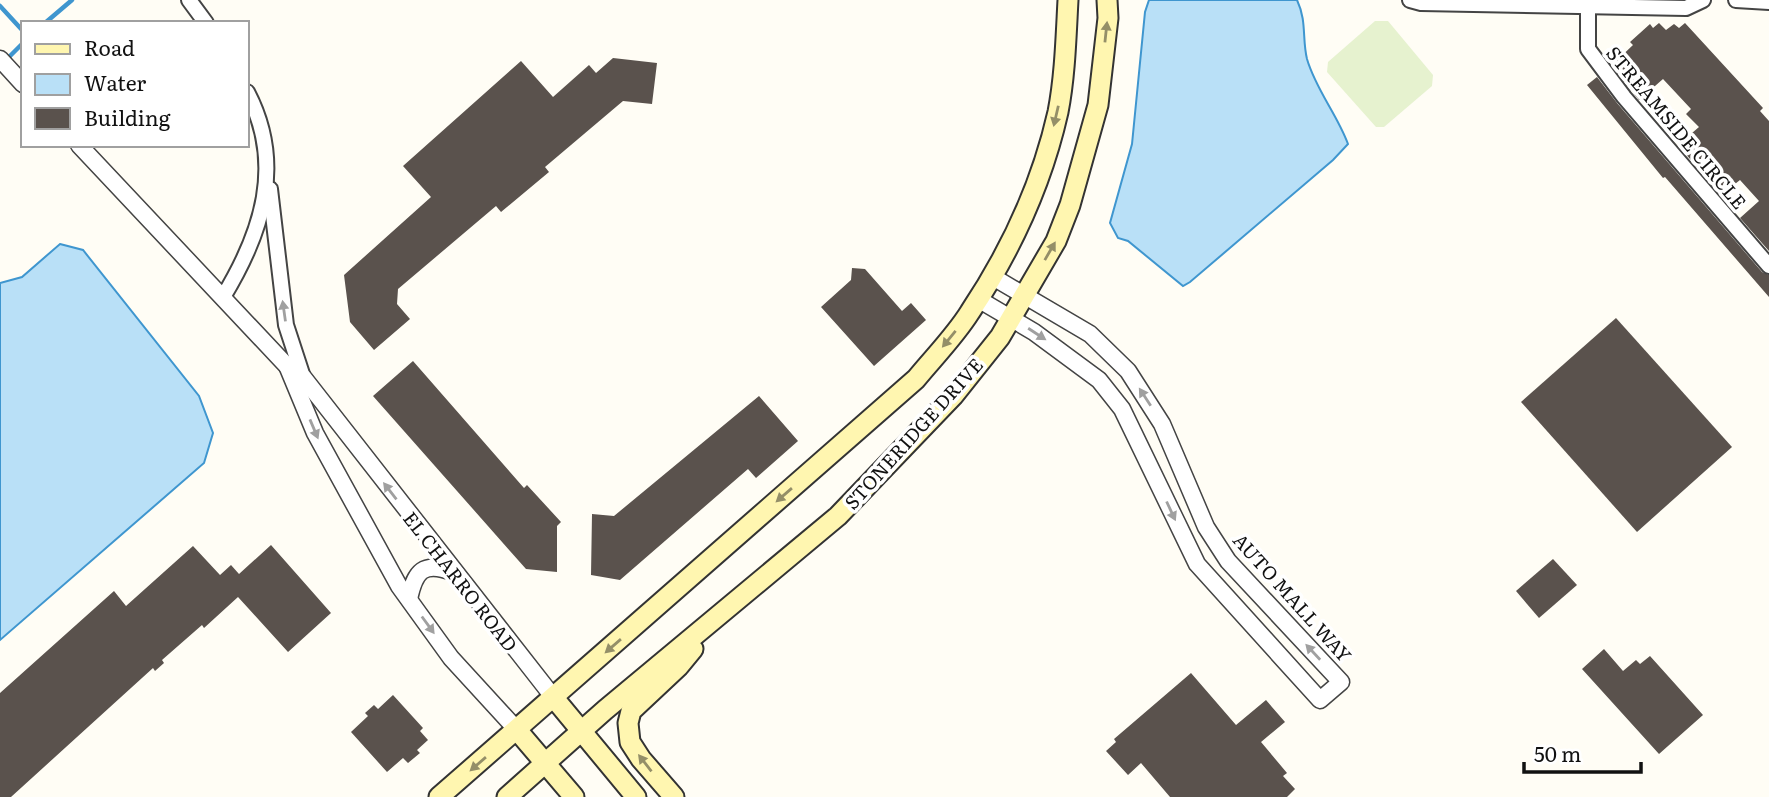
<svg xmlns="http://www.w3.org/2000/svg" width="1769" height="797" font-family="Literata,serif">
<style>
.pitch{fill:#e6f2cf}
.water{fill:#b9e0f7;stroke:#3f96cf;stroke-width:2}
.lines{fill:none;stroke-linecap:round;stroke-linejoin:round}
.stream{stroke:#3f96cf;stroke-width:4.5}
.building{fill:#5a524d}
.minor-casing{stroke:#444;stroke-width:18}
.tertiary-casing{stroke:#444;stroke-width:19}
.secondary-casing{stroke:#333;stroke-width:23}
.minor{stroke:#fff;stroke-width:14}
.tertiary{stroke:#fff;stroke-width:16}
.secondary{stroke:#fff6b0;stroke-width:19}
.oneway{fill:#948f68}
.oneway2{fill:#a0a0a0}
.labels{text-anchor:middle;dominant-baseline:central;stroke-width:7;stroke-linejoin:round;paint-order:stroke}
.street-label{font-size:19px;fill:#111;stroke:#fff}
</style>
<rect width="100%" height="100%" fill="#fffdf5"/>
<path class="pitch" d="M1375,21H1388L1433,75L1432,86L1384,127H1376L1327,72L1328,62Z"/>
<g class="water">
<path d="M1149,0H1297C1307,21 1302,39 1307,59C1316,90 1337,114 1348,144L1333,160L1190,282L1183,286L1128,241L1118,238L1110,223L1132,144L1145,12Z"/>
<path d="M60,244L83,250L199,396L213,433L204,463L0,640V283L22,277Z"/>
</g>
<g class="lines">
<g class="stream">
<path d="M0,6L23,31"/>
<path d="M45,23L72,0"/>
<path d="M5,61L23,43"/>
</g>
</g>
<g class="building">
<path d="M1659,23L1666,30L1674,24L1679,28L1685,23L1763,108L1760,111L1769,121V251L1740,218L1759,201L1740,180L1721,195L1678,145L1699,127L1686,114L1691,109L1663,79L1639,100L1612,65L1633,45L1630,42L1650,24L1653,28Z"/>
<path d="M613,58L657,63L652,104L623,101L545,167L549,172L501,212L496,206L398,289L397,304L410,319L374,350L350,322L344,275L431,197L403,166L521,61L553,97L589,65L596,73Z"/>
<path d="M1597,77L1617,103L1762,272L1769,275V297L1665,177L1663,178L1587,85Z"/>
<path d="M852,268L865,269L902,311L911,303L926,320L874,366L821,307L851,280Z"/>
<path d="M1616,318L1732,447L1637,532L1521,402Z"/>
<path d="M413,361L524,488L527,485L561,522L557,526V572L526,569L373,396Z"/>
<path d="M759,396L798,441L756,478L748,469L620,580L591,575L592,514L614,516Z"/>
<path d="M271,545L331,613L288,652L238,597L204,628L202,625L162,660L164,663L155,671L153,668L11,797H0V693L114,591L126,606L193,546L220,575L231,565L239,574Z"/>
<path d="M1553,559L1577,585L1539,618L1516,591Z"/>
<path d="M1604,649L1623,671L1636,660L1640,664L1650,656L1703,715L1659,754L1582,669Z"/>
<path d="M1191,673L1236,725L1266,700L1285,722L1261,742L1287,773L1283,776L1295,789L1287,797H1170L1141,763L1128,775L1106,751L1116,742L1114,739Z"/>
<path d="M393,695L423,728L420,731L428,740L417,750L420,753L408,763L403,758L387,772L351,732L368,716L365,713L374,705L378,709Z"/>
</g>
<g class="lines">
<defs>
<g id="minor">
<path d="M189,0L206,23"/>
<path d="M1410,0L1421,3L1686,8L1703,0"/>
<path d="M1588,0V49L1624,97L1769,266"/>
<path d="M1736,0L1769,2"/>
<path d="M270,189L286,325L303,377"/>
<path d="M223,297C262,233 285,164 247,92"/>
</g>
<g id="tertiary">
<path d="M0,59L23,84"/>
<path d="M79,145L287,366L303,377L554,698"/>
<path d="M978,299L1034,332L1099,380L1122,409L1197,564L1320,700L1341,682L1228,561L1206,527L1162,424L1128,371L1090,334L993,277"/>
<path d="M288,368L315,433L399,586L451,658L517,730"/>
<path d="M409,599C415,571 423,561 453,572"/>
</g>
<g id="secondary">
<path d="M554,698L636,797"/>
<path d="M517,730L574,797"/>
<path d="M439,797L916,379C934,357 955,336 970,312C1010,252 1042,183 1058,112C1065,76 1066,37 1068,0"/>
<path d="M507,797L605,710L838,516L953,396L1000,337L1056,241L1070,205L1098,105L1108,18L1107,0"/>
<path d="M674,797L641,759L630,742L628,723L631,711L679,666L693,649"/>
</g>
</defs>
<use href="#minor" class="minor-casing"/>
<use href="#tertiary" class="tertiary-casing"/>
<use href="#secondary" class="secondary-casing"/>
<use href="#minor" class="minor"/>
<use href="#tertiary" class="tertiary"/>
<use href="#secondary" class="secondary"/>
</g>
<defs><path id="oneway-solid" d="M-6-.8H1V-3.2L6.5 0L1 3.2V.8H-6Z" transform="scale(1.75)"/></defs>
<g class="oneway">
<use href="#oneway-solid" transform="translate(1106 32) rotate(-84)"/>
<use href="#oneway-solid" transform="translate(1056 116) rotate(103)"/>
<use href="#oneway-solid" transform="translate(1050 251) rotate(-60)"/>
<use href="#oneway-solid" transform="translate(949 339) rotate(129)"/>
<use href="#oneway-solid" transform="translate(784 495) rotate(139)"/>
<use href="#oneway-solid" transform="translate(613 646) rotate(139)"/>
<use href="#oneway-solid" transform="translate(645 763) rotate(-128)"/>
<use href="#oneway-solid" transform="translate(478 764) rotate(139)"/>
</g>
<g class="oneway2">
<use href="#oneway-solid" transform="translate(284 311) rotate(-98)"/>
<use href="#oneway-solid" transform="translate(1037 334) rotate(33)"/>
<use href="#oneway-solid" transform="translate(1145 397) rotate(-123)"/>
<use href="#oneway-solid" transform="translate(314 429) rotate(67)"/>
<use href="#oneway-solid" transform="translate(390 491) rotate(-128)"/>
<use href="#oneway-solid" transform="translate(1171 511) rotate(65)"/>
<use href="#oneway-solid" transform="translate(428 625) rotate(54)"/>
<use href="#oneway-solid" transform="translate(1313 652) rotate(-133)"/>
</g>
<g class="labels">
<g class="street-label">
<text transform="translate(1677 127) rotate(50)">STREAMSIDE CIRCLE</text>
<text transform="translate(913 433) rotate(-48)">STONERIDGE DRIVE</text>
<text transform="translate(461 581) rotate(52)">EL CHARRO ROAD</text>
<text transform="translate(1293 597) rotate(48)">AUTO MALL WAY</text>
</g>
</g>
<rect x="21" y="21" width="228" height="126" fill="#ffffff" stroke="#a0a0a0" stroke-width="2"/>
<rect x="35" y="44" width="35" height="10" fill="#fff6b0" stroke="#a0a0a0" stroke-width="2"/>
<text x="84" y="56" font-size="21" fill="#111111">Road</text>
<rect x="35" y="74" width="35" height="21" fill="#b9e0f7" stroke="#a0a0a0" stroke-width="2"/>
<text x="84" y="91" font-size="21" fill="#111111">Water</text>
<rect x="35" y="108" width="35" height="21" fill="#5a524d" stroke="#a0a0a0" stroke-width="2"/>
<text x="84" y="126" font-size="21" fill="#111111">Building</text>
<path d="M1524 762v10h117v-10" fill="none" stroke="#111111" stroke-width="3.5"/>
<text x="1534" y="762" font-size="21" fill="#111111" stroke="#ffffff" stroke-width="5" paint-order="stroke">50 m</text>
</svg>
